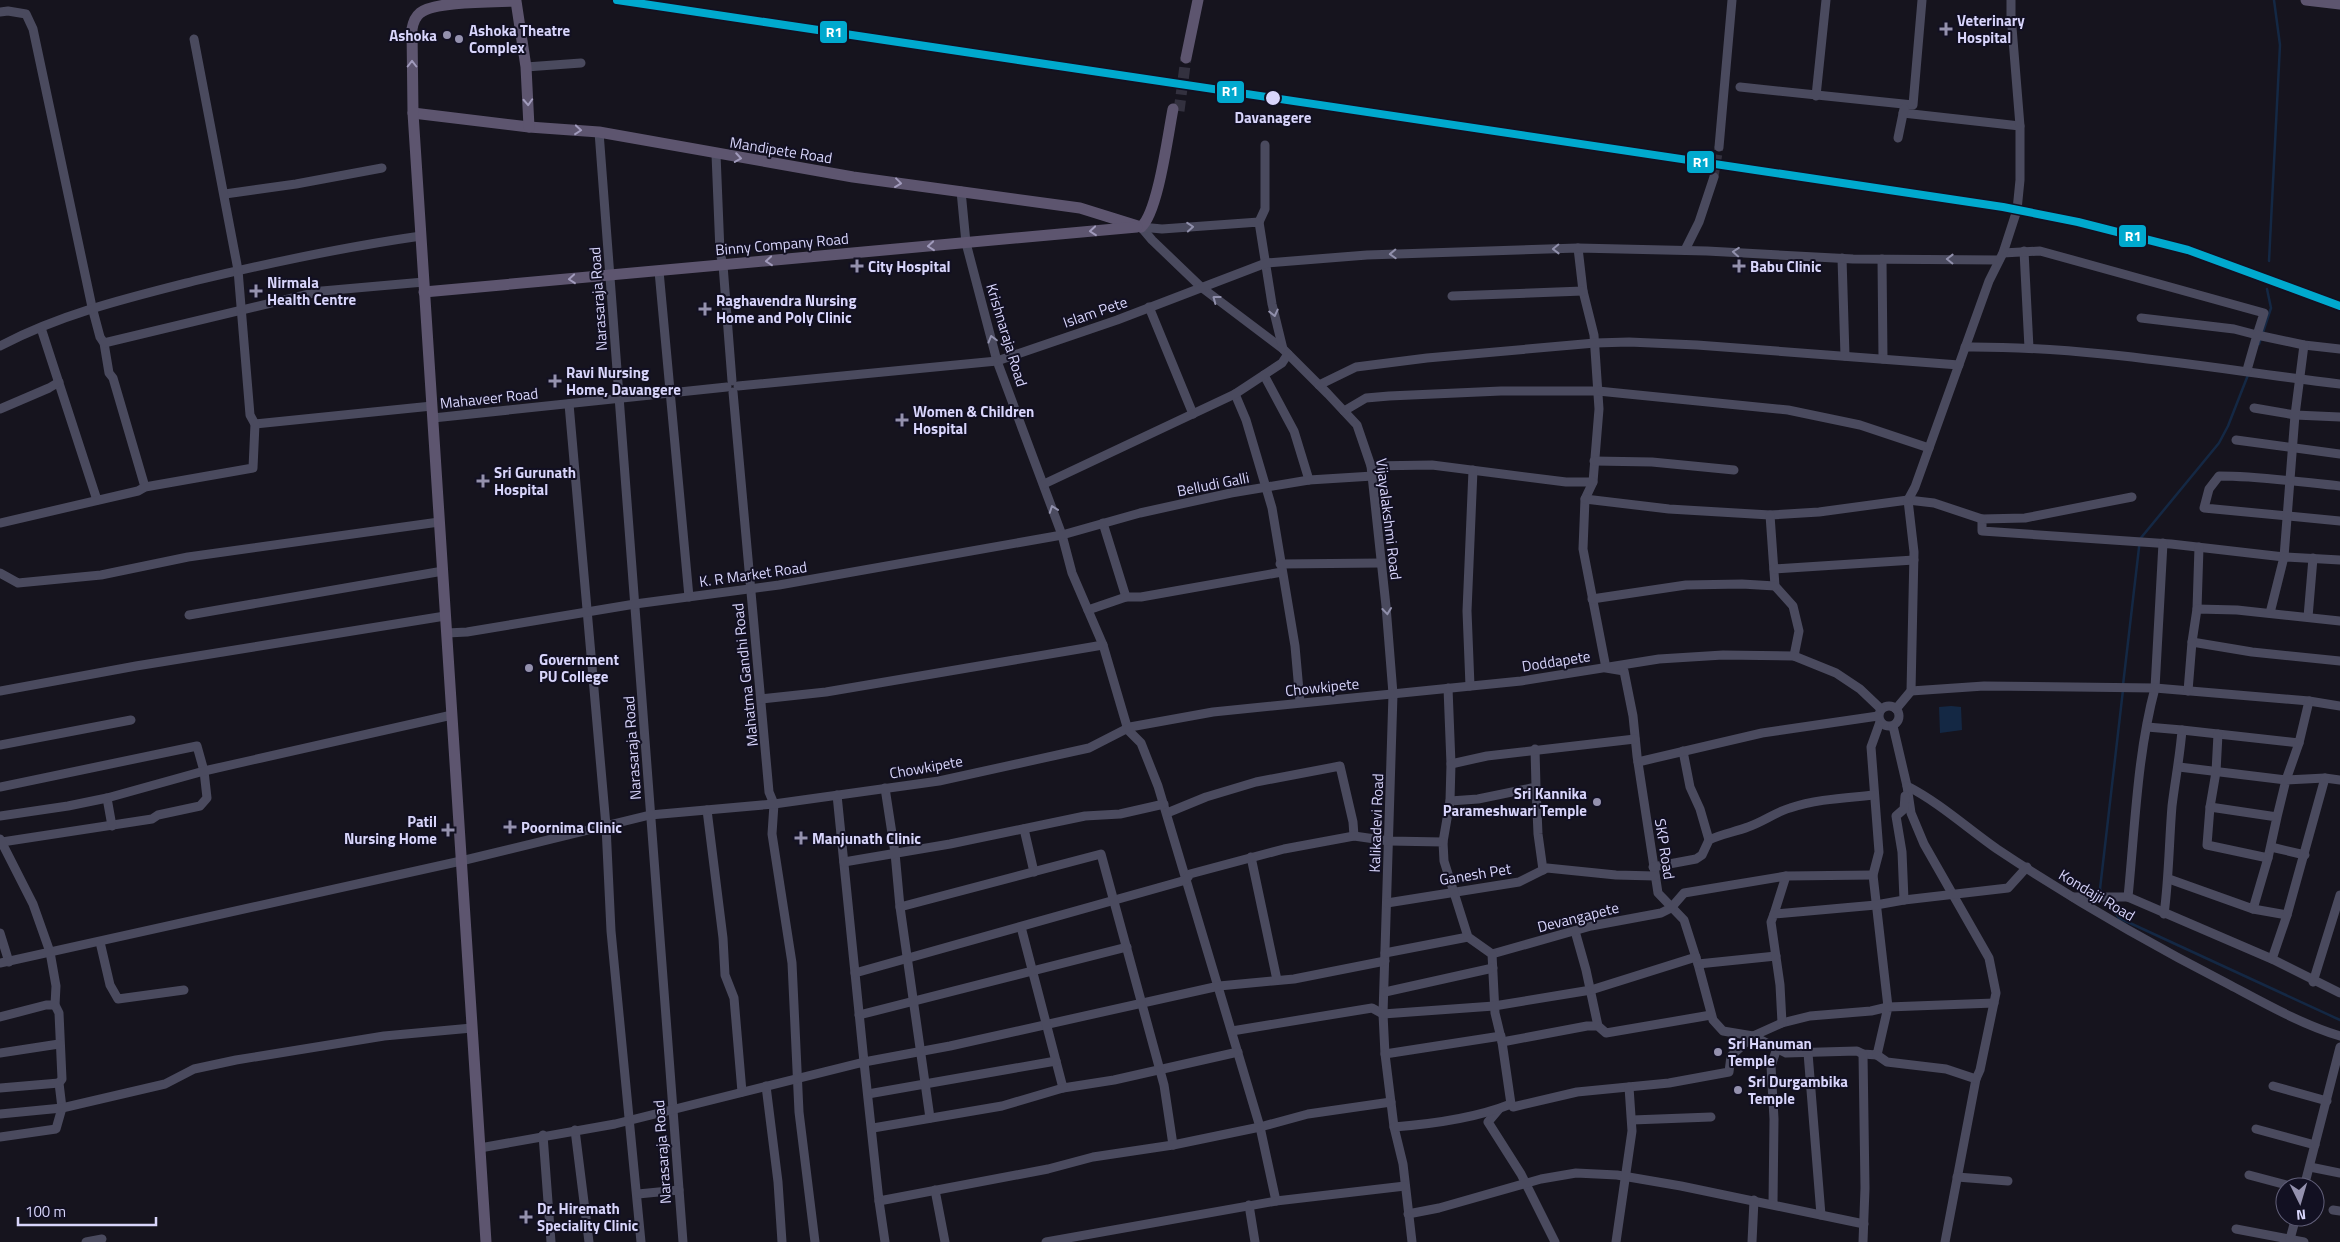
<svg xmlns="http://www.w3.org/2000/svg" width="2340" height="1242" font-family="'Titillium Web',sans-serif">
<style>
.water{fill:#142844}
.lines{fill:none;stroke-linecap:round;stroke-linejoin:round}
.stream{stroke:#142844;stroke-width:2.5}
.minor-tunnel{stroke:#33313f;stroke-width:9;stroke-dasharray:9 4.5;stroke-linecap:butt}
.major-tunnel{stroke:#33313f;stroke-width:11;stroke-dasharray:11 5.5;stroke-linecap:butt}
.minor{stroke:#4a4a5e;stroke-width:9}
.major{stroke:#5d556f;stroke-width:11}
.rail{stroke:#445765;stroke-width:2.5;stroke-dasharray:8 6;stroke-linecap:butt}
.rail-1-casing{stroke:#121022;stroke-width:11}
.rail-1{stroke:#00a9ce;stroke-width:8}
.oneway{stroke:#a19bbc}
.oneway2{stroke:#9190ac}
.poi-dot{fill:#9491ae;stroke:#121022;stroke-width:2}
.stop-dot{fill:#d8d5fb;stroke:#121022;stroke-width:2}
.labels{text-anchor:middle;dominant-baseline:central;stroke-width:4;stroke-linejoin:round;paint-order:stroke}
.poi-label{font-size:15px;font-weight:bold;fill:#d8d5fb;stroke:#121022;text-anchor:start}
.stop-label{font-size:15px;font-weight:bold;fill:#d8d5fb;stroke:#121022}
.street-label{font-size:15px;fill:#d8d5fb;stroke:#121022}
.line-badge{stroke:#121022;stroke-width:2}
.badge-label{font-size:14px;text-anchor:middle;font-weight:bold;fill:#fff}
</style>
<rect width="100%" height="100%" fill="#16141e"/>
<path class="water" d="M1951,706L1961,707L1962,730L1940,733L1939,707Z"/>
<g class="lines">
<g class="stream">
<path d="M2269,261L2280,45L2274,0"/>
<path d="M2259,344L2271,308L2267,289"/>
<path d="M2123,685L2140,539L2219,443L2228,426L2248,375"/>
<path d="M2104,895L2100,889L2123,690"/>
<path d="M2107,899L2119,918L2340,1020"/>
</g>
<path class="minor-tunnel" d="M1714,177L1719,147"/>
<path class="major-tunnel" d="M1179,111L1186,58"/>
<g class="minor">
<path d="M0,12L8,11L26,14L33,29L92,307L100,337L104,343L109,373L113,378L145,487"/>
<path d="M526,67L581,63"/>
<path d="M1740,87L1913,105L1922,0"/>
<path d="M1816,96L1826,0"/>
<path d="M1903,113L2020,126"/>
<path d="M599,132L683,1242"/>
<path d="M1898,138L1904,109"/>
<path d="M1719,147L1732,0"/>
<path d="M716,154L720,252L723,265L732,381"/>
<path d="M961,191L966,243L997,361L1062,535L1072,573L1103,645L1128,730L1141,743L1158,786L1260,1127L1276,1201"/>
<path d="M225,194L296,184L382,168"/>
<path d="M1259,222L1265,209V145"/>
<path d="M1141,227L1152,240L1201,287L1283,349L1328,394L1357,425L1371,466L1386,606L1393,694L1383,1014L1385,1054L1394,1127L1403,1164L1412,1242"/>
<path d="M1141,227L1162,229L1259,222L1272,304L1283,349"/>
<path d="M1578,248L1583,291L1594,335L1599,409L1593,482L1585,499L1583,549L1606,668L1624,671L1633,716L1637,756L1658,893L1684,920L1698,964L1713,1020L1723,1031L1753,1036"/>
<path d="M1685,250L1699,222L1714,177"/>
<path d="M2024,251L2029,348"/>
<path d="M2003,253L2040,251L2264,313L2257,335L2234,329L2141,318"/>
<path d="M1842,258L1845,356"/>
<path d="M1882,259L1883,359"/>
<path d="M659,271L689,597"/>
<path d="M1452,296L1583,291"/>
<path d="M1149,307L1193,414"/>
<path d="M41,328L97,500"/>
<path d="M104,343L322,291L424,282"/>
<path d="M0,346C61,314 127,298 194,281C269,263 344,247 421,236"/>
<path d="M1965,347C2091,346 2215,369 2340,384"/>
<path d="M2247,370L2257,335L2304,345L2340,349"/>
<path d="M1264,375L1294,431L1309,480"/>
<path d="M1319,385L1356,367L1427,358L1595,343L1629,342L1697,345L1959,365"/>
<path d="M738,386L997,361L1117,320L1266,263L1367,255L1578,248L1707,251L1853,259L1999,260"/>
<path d="M733,392L769,792L774,804L772,834L792,963L799,1112L815,1242"/>
<path d="M1235,394L1246,420L1272,508L1295,646L1300,702"/>
<path d="M569,404L606,826L611,931L641,1242"/>
<path d="M2254,408L2295,415L2340,417"/>
<path d="M0,409L49,388L59,382"/>
<path d="M1344,411L1366,398L1389,396L1501,391H1598L1788,410L1860,425L1929,448"/>
<path d="M433,418L727,387"/>
<path d="M255,424L432,406"/>
<path d="M2236,440L2340,454"/>
<path d="M1594,461L1652,462L1734,470"/>
<path d="M1371,466L1432,465L1566,482H1593"/>
<path d="M1044,484L1235,394L1282,363L1288,354"/>
<path d="M2340,486C2300,482 2259,476 2219,476L2209,489L2204,508L2340,521"/>
<path d="M2132,497L2025,518L1982,519V531L2171,544L2284,557L2295,415L2304,345"/>
<path d="M1585,499L1669,509L1770,515L1819,512L1908,500L1934,503L1982,519"/>
<path d="M1770,515L1775,586L1793,606L1799,631L1794,656"/>
<path d="M0,523L138,491L145,487L253,468L255,424L250,415L238,270L194,39"/>
<path d="M1103,523L1126,597"/>
<path d="M2163,543L2155,688C2137,755 2135,828 2128,897L2272,959L2340,993"/>
<path d="M1280,564L1381,563"/>
<path d="M1774,569L1914,560"/>
<path d="M0,573L18,583L101,575L188,557L439,522"/>
<path d="M1592,599L1686,585L1742,584L1775,586"/>
<path d="M2197,609L2199,547"/>
<path d="M1088,610L1126,597H1141L1282,572"/>
<path d="M2270,613L2284,557L2340,560"/>
<path d="M189,615L443,571"/>
<path d="M2308,617L2313,558"/>
<path d="M2340,621L2237,610L2197,609L2192,642L2252,652L2340,661"/>
<path d="M447,633L467,632L635,604L779,585L1062,535L1140,513L1231,493L1309,480L1373,476"/>
<path d="M1470,686L1467,611L1473,470"/>
<path d="M1448,688L1451,764"/>
<path d="M0,691L136,666L445,616"/>
<path d="M1911,691L1984,686L2155,688L2309,701L2340,706"/>
<path d="M2188,691L2192,642"/>
<path d="M761,699L826,692L1103,645"/>
<circle cx="1889" cy="716" r="10"/>
<path d="M1896,709L1911,691L1914,552L1908,500L1915,487L1989,281L2003,253L2017,210L2020,180V126L2011,15V0"/>
<path d="M1880,722L1871,747L1879,852L1873,875L1888,1007L1877,1055L1863,1054L1857,1051L1786,1053L1753,1036L1782,1023L1810,1016L1871,1011L1888,1007L1994,1003"/>
<path d="M1893,726L1907,786C1940,803 1967,828 1997,849C2072,899 2150,944 2230,985C2266,1004 2301,1024 2340,1036"/>
<path d="M2147,727L2182,730C2180,756 2175,781 2172,806C2169,842 2169,878 2164,914"/>
<path d="M2182,730L2299,743L2309,701"/>
<path d="M0,745L131,720"/>
<path d="M1683,751L1690,787L1700,809L1709,840"/>
<path d="M1638,762L1762,733L1878,716"/>
<path d="M2179,767L2286,780L2299,743"/>
<path d="M1907,786L1911,813L1924,844L1989,958L1996,993L1980,1070L1976,1079L1945,1242"/>
<path d="M0,787L197,746L204,771L207,798L200,806L158,815L152,819L2,842"/>
<path d="M1536,787L1538,834L1543,870"/>
<path d="M885,788L895,853L900,907"/>
<path d="M837,795L864,1062L950,1046L1219,986L1294,979L1385,961"/>
<path d="M107,798L112,826"/>
<path d="M1450,801L1478,799L1536,787L1535,749"/>
<path d="M2210,807L2216,772L2218,734"/>
<path d="M707,810L723,938L725,975L734,998L742,1092"/>
<path d="M1167,813L1206,797L1256,782L1340,766L1353,822L1354,836"/>
<path d="M0,816L68,806L107,798L204,771L452,715"/>
<path d="M2277,817L2268,858L2207,845L2210,807L2277,817L2286,780L2325,778L2340,780"/>
<path d="M1024,829L1034,872"/>
<path d="M0,839L33,904L50,952L56,986L55,1005L59,1013L62,1079L59,1083L62,1108L56,1129L0,1137"/>
<path d="M1443,842L1450,801L1451,764L1487,756L1635,739"/>
<path d="M2271,847L2305,855"/>
<path d="M1251,857L1277,980"/>
<path d="M844,862L950,844L1085,816L1120,814L1164,804"/>
<path d="M1653,867L1696,859L1702,855L1709,840C1721,834 1735,832 1748,827C1763,822 1776,812 1790,808C1817,799 1846,798 1874,795"/>
<path d="M2169,879L2253,909L2268,858"/>
<path d="M2073,897H2128"/>
<path d="M1904,900L2008,888L2027,867"/>
<path d="M1387,903L1519,882L1547,868L1616,875L1655,876"/>
<path d="M2253,909L2287,915"/>
<path d="M1774,914L1786,876"/>
<path d="M1021,927L1063,1088L1114,1080L1238,1052"/>
<path d="M1575,931L1586,970L1598,1026"/>
<path d="M0,933L9,962"/>
<path d="M100,942L110,985L118,999L184,990"/>
<path d="M1385,953L1468,937"/>
<path d="M1492,954L1591,926L1661,913L1671,908L1684,893L1786,876L1873,875"/>
<path d="M2272,959L2287,915L2325,778"/>
<path d="M0,963L461,861L650,815L774,804L939,781L1089,748L1130,727L1213,712L1521,681L1659,659L1723,655L1794,656L1836,673L1860,689L1881,709"/>
<path d="M1698,964L1776,956"/>
<path d="M855,973L1186,880L1190,874L1284,849L1354,836L1389,841L1443,842L1444,861L1468,937L1492,954L1495,1013L1502,1042L1511,1104"/>
<path d="M2313,982L2340,895"/>
<path d="M1385,992L1493,968"/>
<path d="M859,1015L1127,947"/>
<path d="M0,1017L46,1005H55"/>
<path d="M1782,1023L1780,985L1771,922L1774,914L1876,905L1904,900L1902,852L1896,816L1904,809L1905,796"/>
<path d="M1232,1031L1372,1008L1383,1014L1494,1006L1591,990L1696,957"/>
<path d="M1502,1042L1587,1026H1598L1606,1033L1711,1015"/>
<path d="M0,1053L59,1044"/>
<path d="M1808,1053L1821,1215"/>
<path d="M1385,1054L1501,1036"/>
<path d="M1877,1055L1887,1062L1946,1069L1976,1079"/>
<path d="M766,1086L778,1182L782,1242"/>
<path d="M2273,1086L2327,1101"/>
<path d="M0,1088L59,1083"/>
<path d="M868,1094L1056,1061"/>
<path d="M1499,1109L1488,1122L1521,1174L1555,1242"/>
<path d="M0,1114L62,1108L165,1084L194,1069L236,1060L384,1036L472,1028"/>
<path d="M930,1118L900,907L1101,854L1164,1085L1173,1145"/>
<path d="M1632,1120L1711,1117"/>
<path d="M1394,1127C1432,1124 1476,1118 1511,1104L1513,1107L1577,1092L1669,1083L1729,1072L1731,1056L1753,1036"/>
<path d="M873,1128L1002,1106L1063,1088"/>
<path d="M2256,1129L2315,1145"/>
<path d="M575,1130L589,1242"/>
<path d="M543,1135L551,1242"/>
<path d="M480,1148L615,1124L864,1062L879,1201L1048,1169L1093,1157L1173,1145L1260,1127L1308,1114L1391,1102"/>
<path d="M2310,1167L2340,1173"/>
<path d="M2249,1175L2294,1187"/>
<path d="M1957,1177L2008,1181"/>
<path d="M2304,1187L2340,1047"/>
<path d="M935,1190L945,1242"/>
<path d="M638,1194L679,1190"/>
<path d="M879,1201L885,1242"/>
<path d="M1773,1204L1774,1119L1771,1066L1777,1048"/>
<path d="M1249,1205L1255,1242"/>
<path d="M2333,1210L2340,1211"/>
<path d="M1408,1214L1439,1208L1541,1179L1576,1173L1617,1175L1681,1186L1864,1224"/>
<path d="M2236,1229L2304,1242"/>
<path d="M2290,1239L2296,1217"/>
<path d="M86,1242L102,1239"/>
<path d="M1046,1242L1276,1201L1405,1186"/>
<path d="M1616,1242L1632,1131L1629,1087"/>
<path d="M1752,1242L1754,1200"/>
<path d="M1863,1242L1865,1188L1863,1054"/>
</g>
<g class="major">
<path d="M2306,0L2340,4"/>
<path d="M1186,58L1198,0"/>
<path d="M413,113L529,127L599,132L853,177L1080,208L1141,227"/>
<path d="M1141,227C1158,213 1168,134 1173,109"/>
<path d="M424,292L1137,227"/>
<path d="M486,1242L413,113L412,29C413,23 415,17 420,13C434,1 496,2 516,1L526,67L529,127"/>
</g>
<path class="rail" d="M617,0L2003,207L2078,222L2188,250L2340,306"/>
<defs>
<path id="rail-1" d="M617,0L2003,207L2078,222L2188,250L2340,306"/>
</defs>
<use href="#rail-1" class="rail-1-casing"/>
<use href="#rail-1" class="rail-1"/>
</g>
<defs><path id="oneway-chevron" d="M-2-3.5L2.5 0L-2 3.5" fill="none" stroke-width="1.6" stroke-linecap="round" stroke-linejoin="round" transform="scale(1.25)"/></defs>
<g class="oneway">
<use href="#oneway-chevron" transform="translate(412 64) rotate(-90)"/>
<use href="#oneway-chevron" transform="translate(528 102) rotate(87)"/>
<use href="#oneway-chevron" transform="translate(578 130) rotate(5)"/>
<use href="#oneway-chevron" transform="translate(738 158) rotate(9)"/>
<use href="#oneway-chevron" transform="translate(898 183) rotate(7)"/>
<use href="#oneway-chevron" transform="translate(1093 231) rotate(175)"/>
<use href="#oneway-chevron" transform="translate(931 246) rotate(175)"/>
<use href="#oneway-chevron" transform="translate(769 261) rotate(175)"/>
<use href="#oneway-chevron" transform="translate(572 279) rotate(175)"/>
</g>
<g class="oneway2">
<use href="#oneway-chevron" transform="translate(1190 227) rotate(-4)"/>
<use href="#oneway-chevron" transform="translate(1556 249) rotate(179)"/>
<use href="#oneway-chevron" transform="translate(1736 252) rotate(-176)"/>
<use href="#oneway-chevron" transform="translate(1393 254) rotate(178)"/>
<use href="#oneway-chevron" transform="translate(1950 259) rotate(-179)"/>
<use href="#oneway-chevron" transform="translate(1216 299) rotate(-143)"/>
<use href="#oneway-chevron" transform="translate(1274 313) rotate(77)"/>
<use href="#oneway-chevron" transform="translate(992 339) rotate(-105)"/>
<use href="#oneway-chevron" transform="translate(1053 509) rotate(-110)"/>
<use href="#oneway-chevron" transform="translate(1387 611) rotate(84)"/>
</g>
<g class="poi-dot">
<path d="M1943.5 21.5h5v5h5v5h-5v5h-5v-5h-5v-5h5z"/>
<circle cx="447" cy="35" r="5"/>
<circle cx="459" cy="39" r="5"/>
<path d="M854.5 258.5h5v5h5v5h-5v5h-5v-5h-5v-5h5z"/>
<path d="M1736.5 258.5h5v5h5v5h-5v5h-5v-5h-5v-5h5z"/>
<path d="M253.5 283.5h5v5h5v5h-5v5h-5v-5h-5v-5h5z"/>
<path d="M702.5 301.5h5v5h5v5h-5v5h-5v-5h-5v-5h5z"/>
<path d="M552.5 373.5h5v5h5v5h-5v5h-5v-5h-5v-5h5z"/>
<path d="M899.5 412.5h5v5h5v5h-5v5h-5v-5h-5v-5h5z"/>
<path d="M480.5 473.5h5v5h5v5h-5v5h-5v-5h-5v-5h5z"/>
<circle cx="529" cy="668" r="5"/>
<circle cx="1597" cy="802" r="5"/>
<path d="M507.5 819.5h5v5h5v5h-5v5h-5v-5h-5v-5h5z"/>
<path d="M445.5 822.5h5v5h5v5h-5v5h-5v-5h-5v-5h5z"/>
<path d="M798.5 830.5h5v5h5v5h-5v5h-5v-5h-5v-5h5z"/>
<circle cx="1718" cy="1052" r="5"/>
<circle cx="1738" cy="1090" r="5"/>
<path d="M523.5 1209.5h5v5h5v5h-5v5h-5v-5h-5v-5h5z"/>
</g>
<circle class="stop-dot" cx="1273" cy="98" r="8"/>
<g class="labels">
<g class="poi-label">
<text x="1957" y="20">Veterinary<tspan x="1957" dy="17">Hospital</tspan></text>
<text x="469" y="30">Ashoka Theatre<tspan x="469" dy="17">Complex</tspan></text>
<text x="437" y="35" text-anchor="end">Ashoka</text>
<text x="868" y="266">City Hospital</text>
<text x="1750" y="266">Babu Clinic</text>
<text x="267" y="282">Nirmala<tspan x="267" dy="17">Health Centre</tspan></text>
<text x="716" y="300">Raghavendra Nursing<tspan x="716" dy="17">Home and Poly Clinic</tspan></text>
<text x="566" y="372">Ravi Nursing<tspan x="566" dy="17">Home, Davangere</tspan></text>
<text x="913" y="411">Women &amp; Children<tspan x="913" dy="17">Hospital</tspan></text>
<text x="494" y="472">Sri Gurunath<tspan x="494" dy="17">Hospital</tspan></text>
<text x="539" y="659">Government<tspan x="539" dy="17">PU College</tspan></text>
<text x="1587" y="793" text-anchor="end">Sri Kannika<tspan x="1587" dy="17">Parameshwari Temple</tspan></text>
<text x="437" y="821" text-anchor="end">Patil<tspan x="437" dy="17">Nursing Home</tspan></text>
<text x="521" y="827">Poornima Clinic</text>
<text x="812" y="838">Manjunath Clinic</text>
<text x="1728" y="1043">Sri Hanuman<tspan x="1728" dy="17">Temple</tspan></text>
<text x="1748" y="1081">Sri Durgambika<tspan x="1748" dy="17">Temple</tspan></text>
<text x="537" y="1208">Dr. Hiremath<tspan x="537" dy="17">Speciality Clinic</tspan></text>
</g>
<g class="stop-label">
<text x="1273" y="117">Davanagere</text>
</g>
<g class="street-label">
<text transform="translate(781 150) rotate(9)">Mandipete Road</text>
<text transform="translate(782 244) rotate(-5)">Binny Company Road</text>
<text transform="translate(598 299) rotate(-94)">Narasaraja Road</text>
<text transform="translate(1095 312) rotate(-19)">Islam Pete</text>
<text transform="translate(1007 335) rotate(73)">Krishnaraja Road</text>
<text transform="translate(489 398) rotate(-6)">Mahaveer Road</text>
<text transform="translate(1213 484) rotate(-11)">Belludi Galli</text>
<text transform="translate(1389 519) rotate(83)">Vijayalakshmi Road</text>
<text transform="translate(753 574) rotate(-8)">K. R Market Road</text>
<text transform="translate(1556 661) rotate(-9)">Doddapete</text>
<text transform="translate(745 675) rotate(-96)">Mahatma Gandhi Road</text>
<text transform="translate(1322 687) rotate(-6)">Chowkipete</text>
<text transform="translate(632 748) rotate(-94)">Narasaraja Road</text>
<text transform="translate(926 767) rotate(-10)">Chowkipete</text>
<text transform="translate(1376 823) rotate(-88)">Kalikadevi Road</text>
<text transform="translate(1665 849) rotate(81)">SKP Road</text>
<text transform="translate(1475 874) rotate(-9)">Ganesh Pet</text>
<text transform="translate(2097 895) rotate(31)">Kondajji Road</text>
<text transform="translate(1578 917) rotate(-14)">Devangapete</text>
<text transform="translate(662 1152) rotate(-94)">Narasaraja Road</text>
</g>
</g>
<g class="line-badge">
<rect x="819" y="20" width="29" height="24" rx="5" fill="#00a9ce"/>
<rect x="1216" y="80" width="29" height="24" rx="5" fill="#00a9ce"/>
<rect x="1686" y="150" width="29" height="24" rx="5" fill="#00a9ce"/>
<rect x="2118" y="224" width="29" height="24" rx="5" fill="#00a9ce"/>
</g>
<g class="badge-label">
<text x="834" y="37">R1</text>
<text x="1230" y="96">R1</text>
<text x="1701" y="167">R1</text>
<text x="2133" y="241">R1</text>
</g>
<g transform="translate(2300 1202) rotate(175)"><circle r="24" fill="#121022" stroke="#615f79"/>
<path d="M0-4L9 19L0 12L-9 19Z" fill="#9491ae"/>
<text y="-8" font-size="14" font-weight="bold" text-anchor="middle" fill="#d8d5fb">N</text>
</g>
<path d="M18 1217v8h138v-8" fill="none" stroke="#d8d5fb" stroke-width="2.5"/>
<text x="25" y="1217" font-size="15" fill="#d8d5fb" stroke="#121022" stroke-width="4" paint-order="stroke">100 m</text>
</svg>
